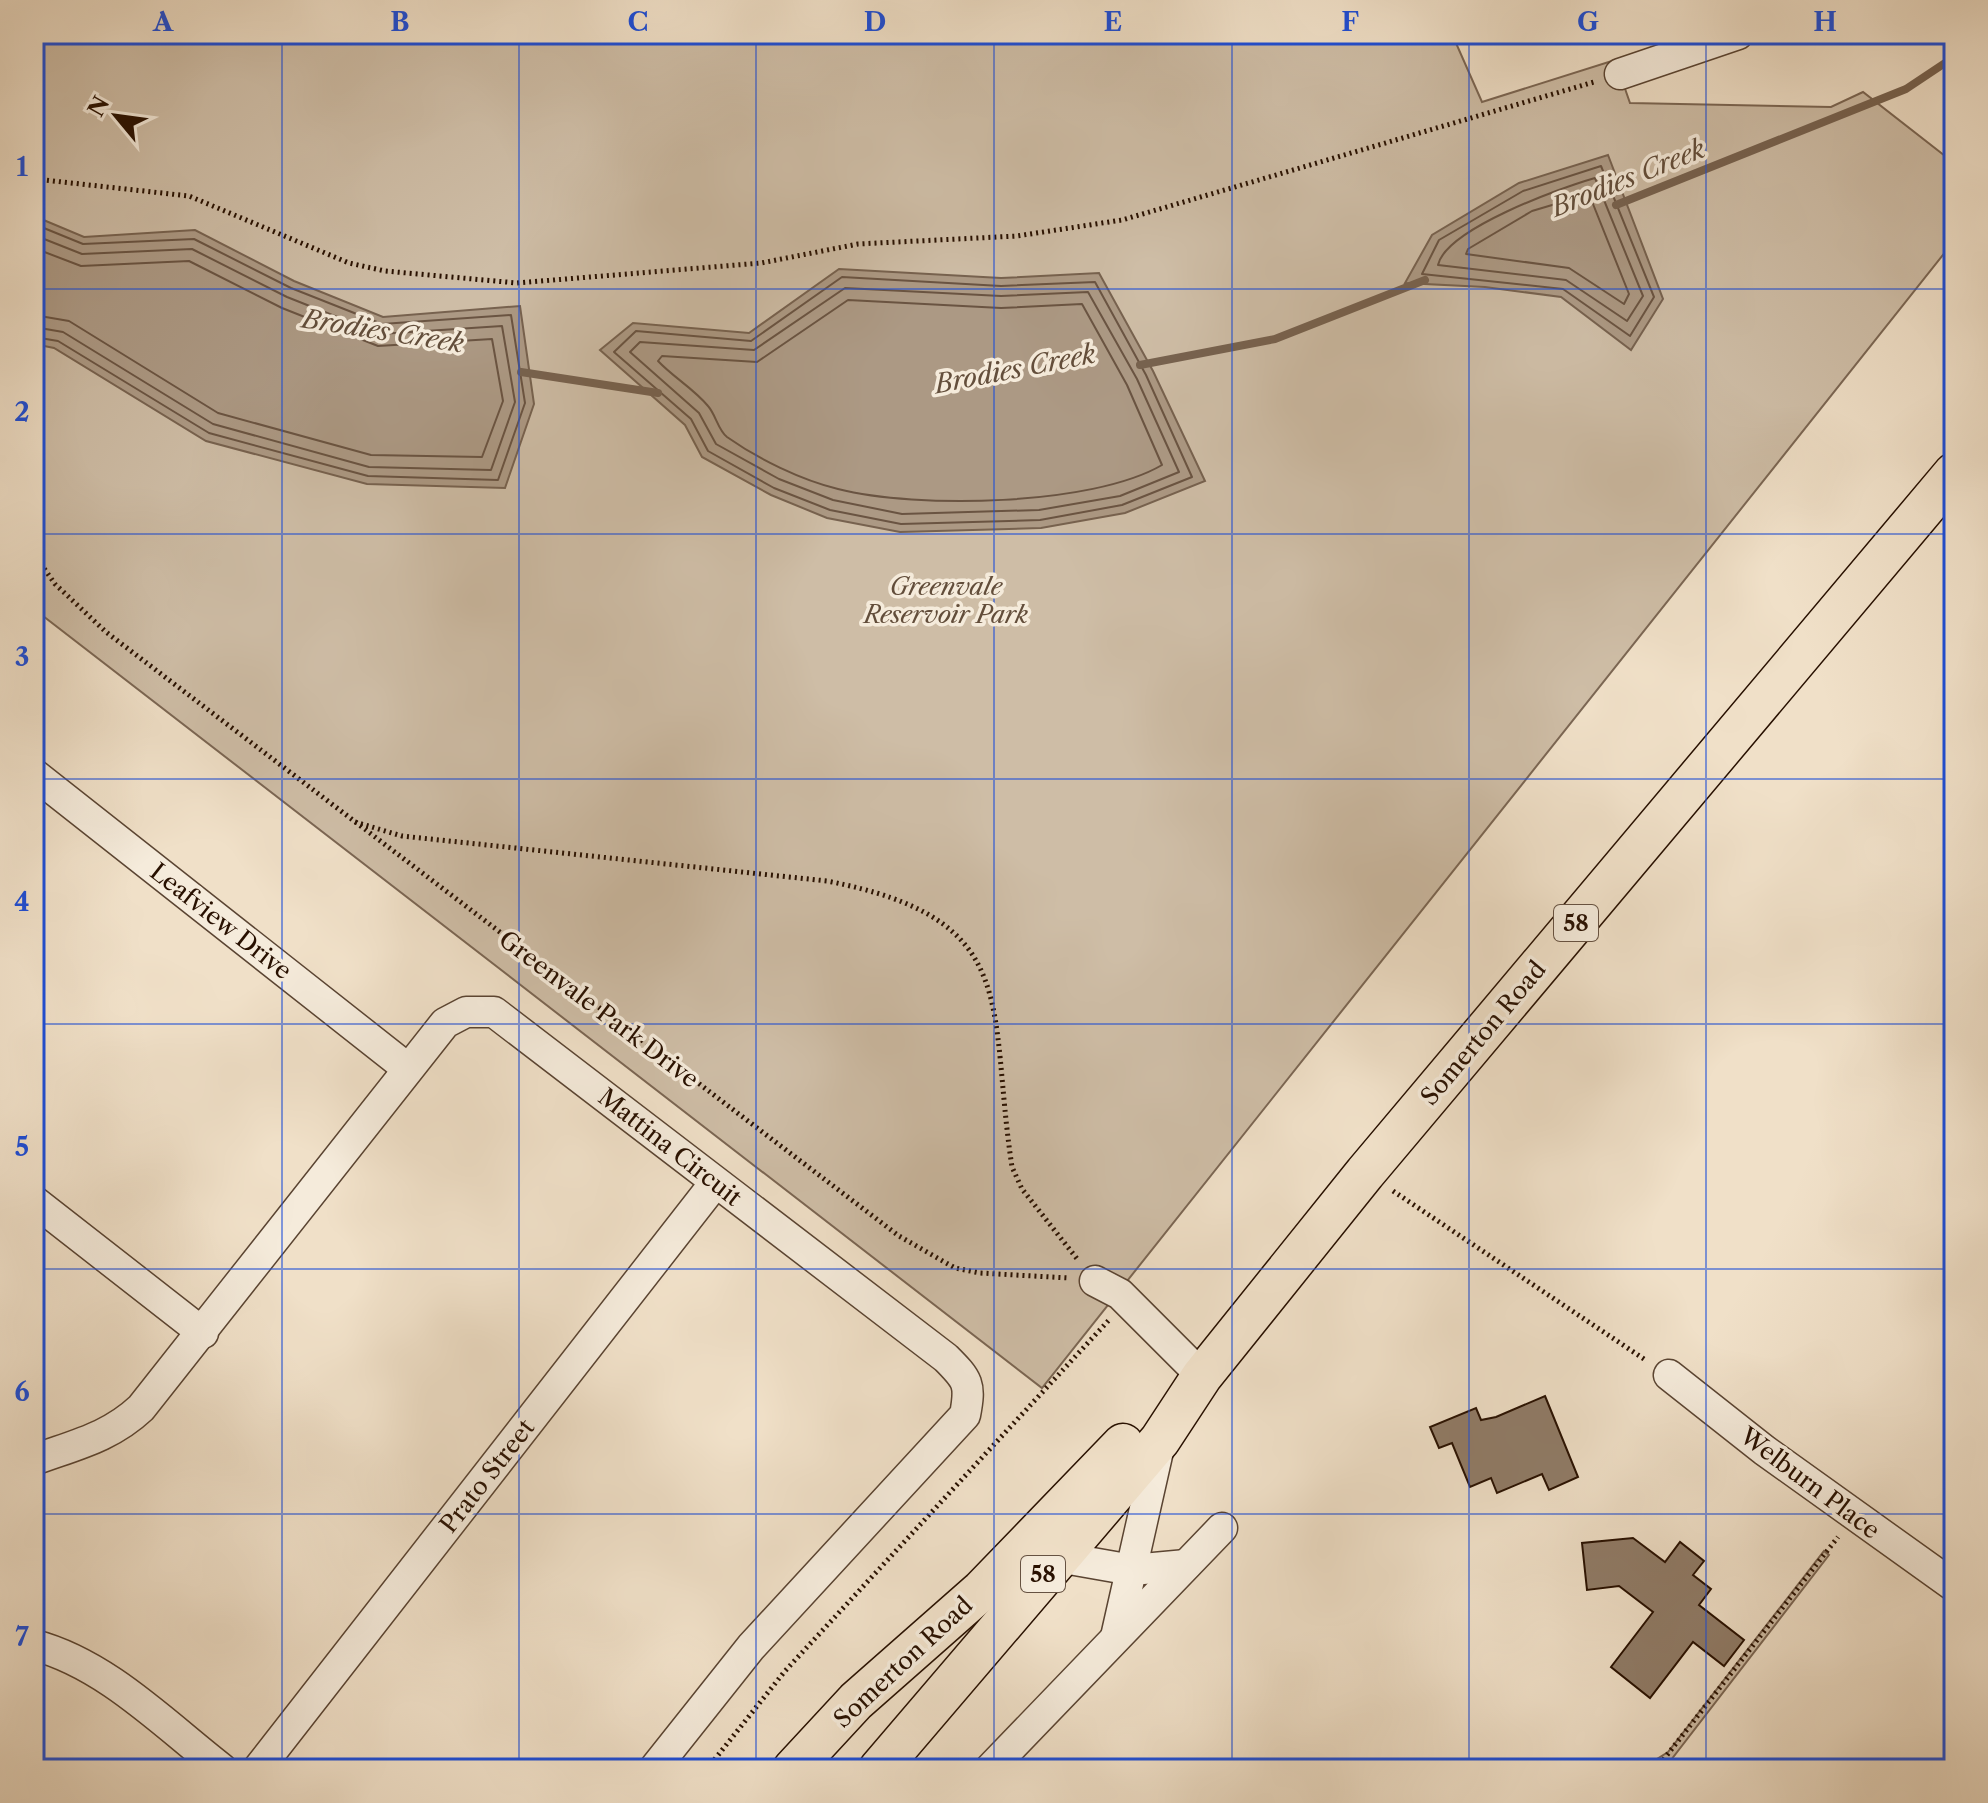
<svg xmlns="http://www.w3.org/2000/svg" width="1988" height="1803" font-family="'Libre Caslon Text',serif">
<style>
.green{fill:#cebda6;stroke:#7b6653;stroke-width:2}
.water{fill:#ac9984;stroke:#77624f;stroke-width:2}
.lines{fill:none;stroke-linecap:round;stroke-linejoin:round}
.shore{stroke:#6a5442;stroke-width:2}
.stream{stroke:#77624f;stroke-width:8}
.building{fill:#907c68;stroke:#281000;stroke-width:2}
.minor-casing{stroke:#5a4432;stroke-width:33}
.major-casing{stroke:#281000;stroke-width:43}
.path{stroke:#281000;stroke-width:5;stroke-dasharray:2 4;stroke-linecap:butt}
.minor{stroke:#f5ebdb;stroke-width:30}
.major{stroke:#f0e0c8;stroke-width:40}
.grid{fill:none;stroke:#1d4ed8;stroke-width:2;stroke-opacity:0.55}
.labels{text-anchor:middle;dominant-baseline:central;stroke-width:7;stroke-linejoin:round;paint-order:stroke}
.shield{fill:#f5ebdb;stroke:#665242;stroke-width:2}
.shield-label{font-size:22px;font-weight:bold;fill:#281000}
.park-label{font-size:24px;font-style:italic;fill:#624d3a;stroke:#f5ebdb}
.street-label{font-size:24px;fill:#281000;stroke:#f5ebdb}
.water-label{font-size:26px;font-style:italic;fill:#634e3b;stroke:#f5ebdb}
.neatline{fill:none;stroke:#1d4ed8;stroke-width:3}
.grid-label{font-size:26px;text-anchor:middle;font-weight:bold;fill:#1d4ed8}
</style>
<rect width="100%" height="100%" fill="#f0e0c8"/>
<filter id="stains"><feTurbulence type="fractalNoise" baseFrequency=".0025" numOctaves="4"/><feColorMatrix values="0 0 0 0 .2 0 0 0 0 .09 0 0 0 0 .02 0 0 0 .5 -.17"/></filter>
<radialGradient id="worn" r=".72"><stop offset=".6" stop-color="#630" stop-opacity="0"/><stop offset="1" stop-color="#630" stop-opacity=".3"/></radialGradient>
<g class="green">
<path d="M34,34H1452L1482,102L1615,60L1630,103L1831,107L1863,92L1954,163V241L1042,1388L34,609Z"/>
<path d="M1824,1551L1829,1555L1664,1769H1641L1668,1752Z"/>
</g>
<g class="water">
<path d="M1608,155L1663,299L1631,350L1561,297L1485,287L1405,283L1432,235L1519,183Z"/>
<path d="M34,216L84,237L195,230L294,281L383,317L520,306L534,404L505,488L367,484L206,441L54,348L34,344Z"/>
<path d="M839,269L1001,278L1099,273L1153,371L1205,481L1125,513L1041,528L900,532L827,518L771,495L702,457L685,425L600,350L633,323L749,333Z"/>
</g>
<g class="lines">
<g class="shore">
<path d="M1601,166L1654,297L1630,336L1563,289L1422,274L1439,240L1523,191Z"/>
<path d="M1595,178L1643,296L1627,321L1566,280L1438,265C1446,229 1560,188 1595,178Z"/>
<path d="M1589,194L1629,294L1624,304L1569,268L1466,254L1468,249L1532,211Z"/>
<path d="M34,224L83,244L194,239L291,288L382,324L511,315L525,403L498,480L368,476L209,433L58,341L34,337"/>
<path d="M34,235L82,254L192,249L287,297L380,334L502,326L515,402L491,470L369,467L213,424L63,332L34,327"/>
<path d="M34,248L81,266L189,261L282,308L378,346L492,339L503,401L482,457L371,455L218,413L69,321L34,315"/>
<path d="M842,277L1001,286L1095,282L1146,375L1192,477L1122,505L1040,520L901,524L830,510L774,488L708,451L691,419L614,352L636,331L751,341Z"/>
<path d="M845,288L1001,296L1088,292L1137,379L1179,472L1120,496L1039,510L902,514L833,500L779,479L716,444L699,413L630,352L640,342L754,350Z"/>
<path d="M848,300L1001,308L1082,304L1127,385L1162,465C1092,506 916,509 838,489C801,480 758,459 727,437C718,430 716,415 708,406C694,389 673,377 658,361L662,356L757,362Z"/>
</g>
<g class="stream">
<path d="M1616,205L1906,89L1954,57"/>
<path d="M1140,365L1275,339L1425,280"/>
<path d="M521,372L658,393"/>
</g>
</g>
<g class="building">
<path d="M1545,1396L1578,1477L1549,1490L1542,1474L1497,1493L1491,1478L1470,1487L1452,1443L1439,1448L1430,1427L1476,1408L1481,1420L1496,1417Z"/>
<path d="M1633,1538L1665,1562L1680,1542L1704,1561L1693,1575L1711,1589L1699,1605L1744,1640L1724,1666L1693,1642L1650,1698L1611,1667L1653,1612L1619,1586L1587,1590L1582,1543Z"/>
</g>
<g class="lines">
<defs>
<g id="minor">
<path d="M1620,74L1738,34"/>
<path d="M34,774L407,1068"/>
<path d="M34,1201L203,1333"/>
<path d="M1095,1281L1120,1294L1202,1376"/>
<path d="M1669,1375L1764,1450L1954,1586"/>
<path d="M34,1460C74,1445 109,1438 141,1408L445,1023L466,1012H494L946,1358C968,1380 971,1384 965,1415L751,1647L654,1769"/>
<path d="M1043,1563L1058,1557L1132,1570L1186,1565"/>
<path d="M1116,1637L1160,1442"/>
<path d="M34,1645C106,1664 164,1724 222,1769"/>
<path d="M258,1769L715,1183"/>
<path d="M990,1769L1222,1528"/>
</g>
<g id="major">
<path d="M793,1769L856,1701L982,1590L1123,1444"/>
<path d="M879,1769L1160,1440L1202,1376L1365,1173L1954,473"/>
</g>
</defs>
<use href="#minor" class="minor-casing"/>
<use href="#major" class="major-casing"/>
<g class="path">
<path d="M35,179L189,196L349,263L385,271L517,283L761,263L858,244L1017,236L1122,220L1594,82"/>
<path d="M34,554L55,584L106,632L899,1236L955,1268L980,1273L1069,1278"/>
<path d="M355,822L402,836L827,881C1024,919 987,1004 1012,1167L1022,1189L1078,1260"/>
<path d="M1393,1191L1647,1361"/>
<path d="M707,1769L785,1671L1109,1320"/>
<path d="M1656,1769L1838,1537"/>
</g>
<use href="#minor" class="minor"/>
<use href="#major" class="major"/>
</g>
<path class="grid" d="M282,34V1769M519,34V1769M756,34V1769M994,34V1769M1232,34V1769M1469,34V1769M1706,34V1769M34,289H1954M34,534H1954M34,779H1954M34,1024H1954M34,1269H1954M34,1514H1954"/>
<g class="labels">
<g class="shield">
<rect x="1554" y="905" width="44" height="36" rx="6"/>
<rect x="1021" y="1556" width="44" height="36" rx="6"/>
</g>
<g class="shield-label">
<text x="1576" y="923">58</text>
<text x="1043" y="1574">58</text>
</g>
<g class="park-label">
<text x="946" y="586">Greenvale<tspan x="946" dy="28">Reservoir Park</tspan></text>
</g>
<g class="street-label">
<text transform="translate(221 921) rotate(38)">Leafview Drive</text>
<text transform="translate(599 1009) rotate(37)">Greenvale Park Drive</text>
<text transform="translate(1483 1033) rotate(-50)">Somerton Road</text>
<text transform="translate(670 1147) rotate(38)">Mattina Circuit</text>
<text transform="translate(487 1476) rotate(-52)">Prato Street</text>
<text transform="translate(1810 1483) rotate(37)">Welburn Place</text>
<text transform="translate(903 1662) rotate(-43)">Somerton Road</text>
</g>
<g class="water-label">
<text transform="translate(1628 178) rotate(-22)">Brodies Creek</text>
<text transform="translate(383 331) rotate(9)">Brodies Creek</text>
<text transform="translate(1015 369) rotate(-11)">Brodies Creek</text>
</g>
</g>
<rect width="1988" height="1803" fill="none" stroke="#f0e0c8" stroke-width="88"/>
<g transform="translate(116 116) rotate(299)" stroke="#f5ebdb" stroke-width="6" paint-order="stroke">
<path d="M0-6L14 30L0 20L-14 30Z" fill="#281000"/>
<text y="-12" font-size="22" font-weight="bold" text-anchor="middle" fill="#281000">N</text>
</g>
<rect x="44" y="44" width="1900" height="1715" class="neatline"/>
<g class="grid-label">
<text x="163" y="31">A</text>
<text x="400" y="31">B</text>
<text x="638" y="31">C</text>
<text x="875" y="31">D</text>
<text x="1113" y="31">E</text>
<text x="1350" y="31">F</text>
<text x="1588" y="31">G</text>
<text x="1825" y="31">H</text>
<text x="22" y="176">1</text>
<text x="22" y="421">2</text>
<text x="22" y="666">3</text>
<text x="22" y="911">4</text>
<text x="22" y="1156">5</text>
<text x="22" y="1401">6</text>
<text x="22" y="1646">7</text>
</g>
<rect width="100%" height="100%" filter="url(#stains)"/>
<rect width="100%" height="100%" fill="url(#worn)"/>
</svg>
